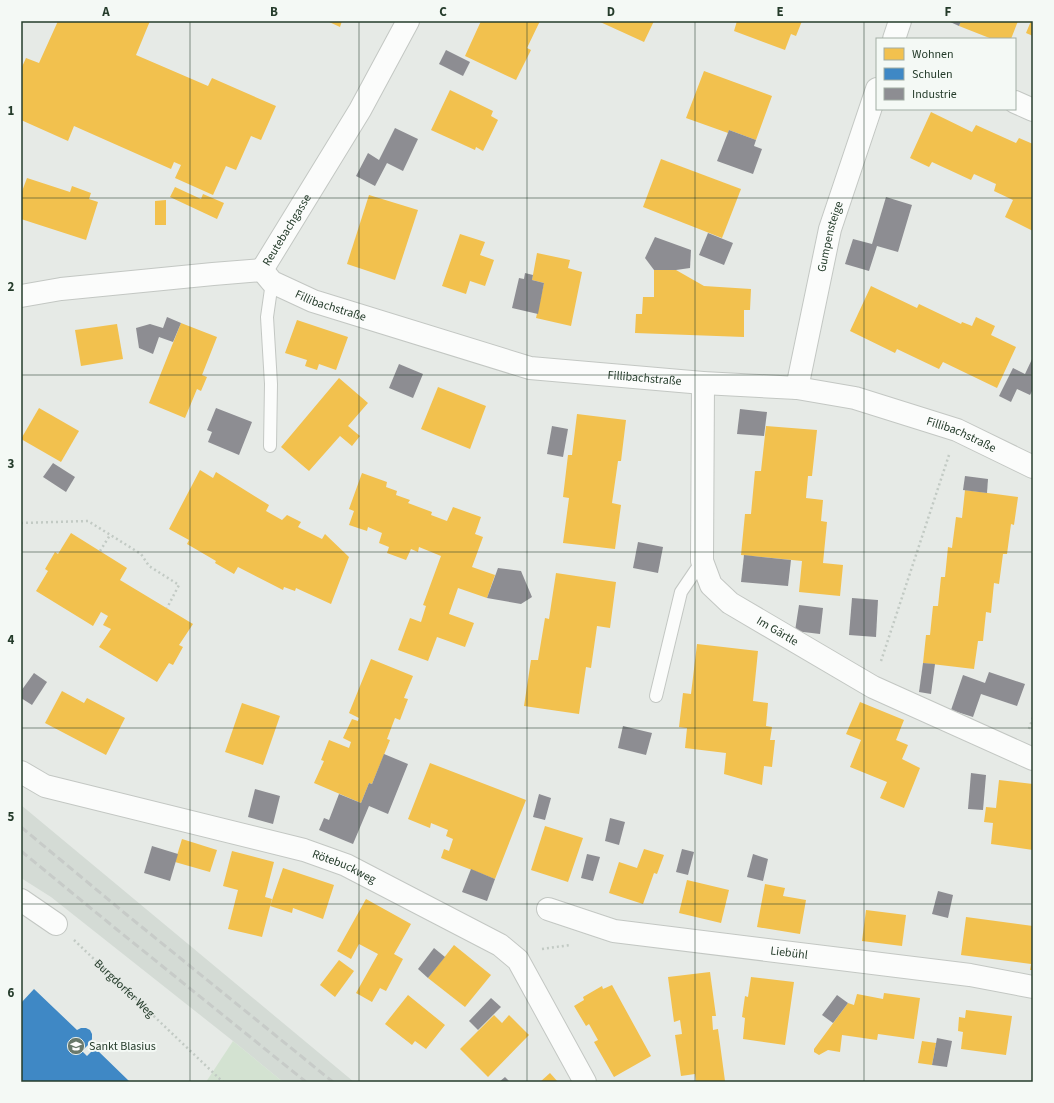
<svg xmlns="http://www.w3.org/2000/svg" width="1054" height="1103" font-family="'Source Sans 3',sans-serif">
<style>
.built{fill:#d4dbd5}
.green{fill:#d3e2d1}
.homes{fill:#f2c14e}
.schools{fill:#3f88c5}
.industry{fill:#8d8d92}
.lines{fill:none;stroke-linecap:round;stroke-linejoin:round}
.lane-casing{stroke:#c3c7c3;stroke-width:14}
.street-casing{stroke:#c3c7c3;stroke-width:24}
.path{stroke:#c2cac4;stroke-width:2.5;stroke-dasharray:2 3;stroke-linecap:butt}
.lane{stroke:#fbfcfb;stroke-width:12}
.street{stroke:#fbfcfb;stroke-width:22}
.rail{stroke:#c7cbc8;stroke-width:3;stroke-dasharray:8 4;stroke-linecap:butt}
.grid{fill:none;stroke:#253c2b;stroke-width:1;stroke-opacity:0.55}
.labels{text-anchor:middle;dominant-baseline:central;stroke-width:4;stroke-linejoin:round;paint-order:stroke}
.street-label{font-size:12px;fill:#253c2b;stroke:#f4f9f5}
.poi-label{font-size:12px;fill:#253c2b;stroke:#f4f9f5;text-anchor:start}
.neatline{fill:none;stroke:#253c2b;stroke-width:1.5}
.grid-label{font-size:13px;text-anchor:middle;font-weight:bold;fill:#253c2b}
</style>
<rect width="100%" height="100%" fill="#e6eae6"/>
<path class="built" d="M21,805L354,1082H283L233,1041L51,897L21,878Z"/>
<path class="green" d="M233,1041L283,1082H206Z"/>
<g class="homes">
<path d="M58,21H150L136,55L208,86L212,78L276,106L261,140L251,136L236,170L226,166L213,195L175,178L181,165L174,162L171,169L74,126L68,141L21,120V69L26,58L39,63Z"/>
<path d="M327,21H342L340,27Z"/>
<path d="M481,21H540L527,48L531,50L516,80L465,56Z"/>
<path d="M598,21H654L644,42Z"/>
<path d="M737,21H802L796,36L791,34L785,50L734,31Z"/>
<path d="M961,21H1018L1011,39H992L959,26Z"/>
<path d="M1031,21H1033V36L1026,33Z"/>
<path d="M704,71L772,96L756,140L729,130L728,133L686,118Z"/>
<path d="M450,90L493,111L491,116L498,120L483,151L476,147L475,150L431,130Z"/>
<path d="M931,112L972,132L976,125L1016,143L1019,138L1033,144V231L1005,217L1013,200L994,191L996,184L974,174L971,180L932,162L929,167L910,158Z"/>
<path d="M661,159L741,189L722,238L643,207Z"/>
<path d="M27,178L70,192L72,186L91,193L89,199L98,202L86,240L21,219V194Z"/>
<path d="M175,187L201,199L203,194L224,203L217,219L170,197Z"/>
<path d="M369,195L418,210L395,280L347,264Z"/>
<path d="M166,200V225H155V201Z"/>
<path d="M460,234L485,242L480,255L494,260L485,286L470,281L466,294L442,286Z"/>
<path d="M537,253L570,260L568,268L582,272L571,326L536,318L544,283L532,280Z"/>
<path d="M654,270H676L704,286L751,289L750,310H744V337L635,333L636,314H642L643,297H654Z"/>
<path d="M871,286L917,308L919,304L961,324L962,322L972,326L976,317L995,326L991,335L1016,347L997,388L943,362L939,369L897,349L895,353L850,331Z"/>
<path d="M297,320L348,337L336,370L319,364L317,370L305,366L307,360L285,353Z"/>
<path d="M181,323L217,337L202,375L207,377L201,391L197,389L185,418L149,403Z"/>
<path d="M117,324L123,359L81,366L75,330Z"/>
<path d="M339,378L368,403L348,426L360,436L352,446L340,436L309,471L281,447Z"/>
<path d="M438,387L486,406L470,449L421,429Z"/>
<path d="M39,408L79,431L61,462L21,439Z"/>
<path d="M577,414L626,420L621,461H618L612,503L621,505L615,549L563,543L569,498L563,497L568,455H572Z"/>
<path d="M766,426L817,430L812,476H808L806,498L823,500L821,521L827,522L823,563L843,565L840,596L799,592L802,561L741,555L745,514H751L755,471H761Z"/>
<path d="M200,470L213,478L216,472L269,505L266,511L282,520L287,515L301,522L298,527L322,539L325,534L349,557L331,604L296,588L295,591L284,587L283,590L238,567L234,574L215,563L216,561L187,544L189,540L169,529Z"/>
<path d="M362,473L387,482L386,487L397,491L396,495L410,500L408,503L432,512L431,515L447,521L453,507L481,517L475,534L483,537L472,567L495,575L487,598L458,588L449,614L474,623L465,647L437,637L428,661L398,650L410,618L421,622L426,606L423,605L441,556L419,547L418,552L411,549L406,560L387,553L389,547L379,543L382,533L368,527L367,531L349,525L354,511L349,509Z"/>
<path d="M965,490L1018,497L1014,525L1011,524L1007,554H1003L999,584L994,583L991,613L986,612L983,641H978L974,669L923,663L926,635H930L933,606H938L941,577H945L948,547L952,548L956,517L962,518Z"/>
<path d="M71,533L127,568L120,580L193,624L179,645L183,647L173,665L169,663L157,682L99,647L111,629L103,625L108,616L101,612L93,626L36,591L48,571L45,569L55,552L58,554Z"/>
<path d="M556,573L616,582L610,628L597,626L591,668L586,667L579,714L524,706L531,660H538L545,618L549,619Z"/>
<path d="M697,644L758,651L753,701L768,703L766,726L772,727L770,740H775L772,767L764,766L762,785L724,774L726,753L685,748L687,728L679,727L683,693L691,694Z"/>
<path d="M371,659L413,676L404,698L408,699L400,720L395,718L387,739L390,740L372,784L369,783L361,803L314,783L324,761L321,760L329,740L349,748L351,742L343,738L352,719L358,721L359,718L349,713Z"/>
<path d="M62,691L84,703L87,698L125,718L106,755L45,723Z"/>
<path d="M860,702L904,720L896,740L908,745L902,759L920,768L904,808L880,798L887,782L850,767L861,740L846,734Z"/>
<path d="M242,703L280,716L263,765L225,752Z"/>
<path d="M430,763L526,800L495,879L441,858L444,849L449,851L453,839L446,836L448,830L431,823L430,828L408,819Z"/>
<path d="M999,780L1033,784V850L991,844L993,823L984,822L986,807L996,808Z"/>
<path d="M545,826L583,838L568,882L531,870Z"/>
<path d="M182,839L217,850L210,872L175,862Z"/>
<path d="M644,849L664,855L657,874L654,873L643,904L609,893L619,862L637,868Z"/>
<path d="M232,851L274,862L265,897L272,899L262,937L228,929L238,890L223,886Z"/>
<path d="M283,868L334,885L323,919L293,908L292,913L270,906Z"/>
<path d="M687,880L729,890L721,923L679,913Z"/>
<path d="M765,884L785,888L783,896L806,900L800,934L757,927Z"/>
<path d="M366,899L411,924L394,954L403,959L386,991L380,988L372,1002L356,993L378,954L359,944L351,959L337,951Z"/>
<path d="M866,910L906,915L902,946L862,941Z"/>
<path d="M966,917L1033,926V970H1030L1031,964L961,955Z"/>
<path d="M454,945L491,975L465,1007L428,978Z"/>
<path d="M339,960L354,971L335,997L320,985Z"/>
<path d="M710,972L716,1016H712L713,1030L718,1029L725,1081L696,1082L695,1074L681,1076L675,1035L682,1034L680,1020L674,1022L668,977Z"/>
<path d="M751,977L794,982L785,1045L743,1039L745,1018L742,1017L745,996L748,997Z"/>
<path d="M612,985L651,1056L614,1077L594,1042L598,1040L589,1024L586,1026L574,1006L584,1000L583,997L602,986L603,989Z"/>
<path d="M884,993L920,998L914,1039L878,1034L877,1040L842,1035L840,1052L828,1050L819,1055L814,1052V1049L848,1003L854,1005L857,994L883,999Z"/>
<path d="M408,995L445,1025L426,1049L415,1041L412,1045L385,1024Z"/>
<path d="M966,1010L1012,1016L1006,1055L961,1049L963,1032L958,1031L959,1017L965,1018Z"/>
<path d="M494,1015L502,1023L509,1015L529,1035L488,1077L460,1049Z"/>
<path d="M922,1041L936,1043L932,1065L918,1063Z"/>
<path d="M550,1073L558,1082H540Z"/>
</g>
<path class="schools" d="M34,989L77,1030L81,1028H86L90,1030L92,1034V1039L90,1043L82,1051L87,1056L95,1048L130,1082H21V1003Z"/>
<g class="industry">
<path d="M948,21H961L959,26Z"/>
<path d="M446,50L470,62L463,76L439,64Z"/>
<path d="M395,128L418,139L403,171L387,163L375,186L356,176L368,153L379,160Z"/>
<path d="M729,130L756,140L754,146L762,149L753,174L717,161Z"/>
<path d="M886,197L912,205L898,252L877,246L869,271L845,264L853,239L872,244Z"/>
<path d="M708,233L733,243L724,265L699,255Z"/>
<path d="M655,237L691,250L690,268L676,270H654L645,258Z"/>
<path d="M525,273L533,275L532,280L544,283L538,314L512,308L519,278L524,279Z"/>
<path d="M167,317L181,323L173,342L159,337L153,354L139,348L136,328L150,324L163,328Z"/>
<path d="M1033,357V389L1030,395L1017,389L1011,402L999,396L1013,368L1025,374Z"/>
<path d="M399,364L423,374L413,398L389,388Z"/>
<path d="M216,408L252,422L239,455L208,442L212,432L207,430Z"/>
<path d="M740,409L767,412L764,436L737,434Z"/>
<path d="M552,426L568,429L563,457L547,454Z"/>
<path d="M53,463L75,477L66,492L43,477Z"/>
<path d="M965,476L988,479L987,493L963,490Z"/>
<path d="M638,542L663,547L658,573L633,568Z"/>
<path d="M744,555L791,560L788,586L741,582Z"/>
<path d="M498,568L521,571L532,597L521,604L487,598Z"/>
<path d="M852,598L878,600L876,637L849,635Z"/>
<path d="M799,605L823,608L820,634L795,631Z"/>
<path d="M923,663L935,664L931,694L919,692Z"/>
<path d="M989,672L1025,684L1017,706L981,694L973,717L951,710L963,675L985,683Z"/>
<path d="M34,673L47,682L32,705L21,698V691Z"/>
<path d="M623,726L652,733L646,755L618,748Z"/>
<path d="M384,754L408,764L388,814L369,806L353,844L319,830L324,818L329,820L339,794L361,803L369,783L372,784Z"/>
<path d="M971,773L986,775L983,810L968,809Z"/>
<path d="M255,789L280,796L273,824L248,817Z"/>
<path d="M539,794L551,798L545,820L533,817Z"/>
<path d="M610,818L625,822L619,845L605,841Z"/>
<path d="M152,846L178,854L170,881L144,873Z"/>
<path d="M682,849L694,852L688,875L676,872Z"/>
<path d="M587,854L600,857L593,881L581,878Z"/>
<path d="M753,854L768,859L763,881L747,877Z"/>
<path d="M471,869L495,879L487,901L462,892Z"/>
<path d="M938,891L953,895L948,918L932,914Z"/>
<path d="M434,948L445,957L428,978L418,969Z"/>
<path d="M837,995L848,1003L833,1023L822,1015Z"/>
<path d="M491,998L501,1007L478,1030L469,1021Z"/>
<path d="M937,1038L952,1041L947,1067L932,1065Z"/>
<path d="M505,1077L510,1082H499Z"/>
</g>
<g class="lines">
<defs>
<g id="lane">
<path d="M270,446L271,384L267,317L272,282"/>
<path d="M656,696L681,592L702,561"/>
</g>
<g id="street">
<path d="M894,39L900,21"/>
<path d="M1015,102L1033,110"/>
<path id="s2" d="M262,270L272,282L313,301L530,368L703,383L797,388L855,398L957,430L1033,467"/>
<path id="s3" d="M262,270L360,110L408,21"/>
<path d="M21,296L61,289L213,274L262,270"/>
<path id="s4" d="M703,383L702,561L711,585L730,603L873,687L1033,759"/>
<path id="s5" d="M797,388L830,229L877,89"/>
<path id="s6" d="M21,772L45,786L304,850L346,865L500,945L518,960L585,1082"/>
<path d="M21,900L56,924"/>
<path id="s7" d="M548,909L614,931L970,975L1033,987"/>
</g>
</defs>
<use href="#lane" class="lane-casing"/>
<use href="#street" class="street-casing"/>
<g class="path">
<path d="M21,523L88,521L141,554L149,566L179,585L167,608"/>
<path d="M100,551L110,535"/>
<path d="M881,661L949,455"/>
<path d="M1029,729L1033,717"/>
<path id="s1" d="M74,940L223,1082"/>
<path d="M542,949L570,945"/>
</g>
<use href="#lane" class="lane"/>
<use href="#street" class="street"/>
<g class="rail">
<path d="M21,827L127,915L333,1082"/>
<path d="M21,851L115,928L306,1082"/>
</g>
</g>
<path class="grid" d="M190,21V1082M359,21V1082M527,21V1082M695,21V1082M864,21V1082M21,198H1033M21,375H1033M21,552H1033M21,728H1033M21,904H1033"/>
<defs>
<symbol id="school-disc" viewBox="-11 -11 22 22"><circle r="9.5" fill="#69796c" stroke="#f4f9f5"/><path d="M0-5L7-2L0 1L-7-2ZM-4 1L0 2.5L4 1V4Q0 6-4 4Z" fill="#fff"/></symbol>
</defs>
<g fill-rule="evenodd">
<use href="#school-disc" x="66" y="1036" width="20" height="20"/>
</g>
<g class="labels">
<g class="street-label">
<text stroke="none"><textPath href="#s3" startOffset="47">Reutebachgasse</textPath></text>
<text stroke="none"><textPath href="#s5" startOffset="155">Gumpensteige</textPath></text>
<text stroke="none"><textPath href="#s2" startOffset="79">Fillibachstraße</textPath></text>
<text stroke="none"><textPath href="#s2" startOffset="403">Fillibachstraße</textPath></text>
<text stroke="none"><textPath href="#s2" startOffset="727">Fillibachstraße</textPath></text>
<text stroke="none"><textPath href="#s4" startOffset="285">Im Gärtle</textPath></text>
<text stroke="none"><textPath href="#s6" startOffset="338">Rötebuckweg</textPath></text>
<text stroke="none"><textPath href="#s7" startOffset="246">Liebühl</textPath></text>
<text stroke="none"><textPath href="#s1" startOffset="70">Burgdorfer Weg</textPath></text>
</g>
<g class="poi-label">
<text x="89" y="1046">Sankt Blasius</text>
</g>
</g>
<rect width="1054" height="1103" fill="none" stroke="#f4f9f5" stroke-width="44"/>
<rect x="876" y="38" width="140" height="72" fill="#f4f9f5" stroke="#a1ada4"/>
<rect x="884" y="48" width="20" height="12" fill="#f2c14e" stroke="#a1ada4"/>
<text x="912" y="58" font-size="12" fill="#253c2b">Wohnen</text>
<rect x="884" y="68" width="20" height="12" fill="#3f88c5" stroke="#a1ada4"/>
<text x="912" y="78" font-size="12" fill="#253c2b">Schulen</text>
<rect x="884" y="88" width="20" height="12" fill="#8d8d92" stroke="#a1ada4"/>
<text x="912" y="98" font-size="12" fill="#253c2b">Industrie</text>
<rect x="22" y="22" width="1010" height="1059" class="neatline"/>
<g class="grid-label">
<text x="106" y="16">A</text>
<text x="274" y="16">B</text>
<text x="443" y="16">C</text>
<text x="611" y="16">D</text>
<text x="780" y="16">E</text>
<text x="948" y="16">F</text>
<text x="11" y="115">1</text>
<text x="11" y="291">2</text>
<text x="11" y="468">3</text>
<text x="11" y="644">4</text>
<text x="11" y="821">5</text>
<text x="11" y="997">6</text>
</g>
</svg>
